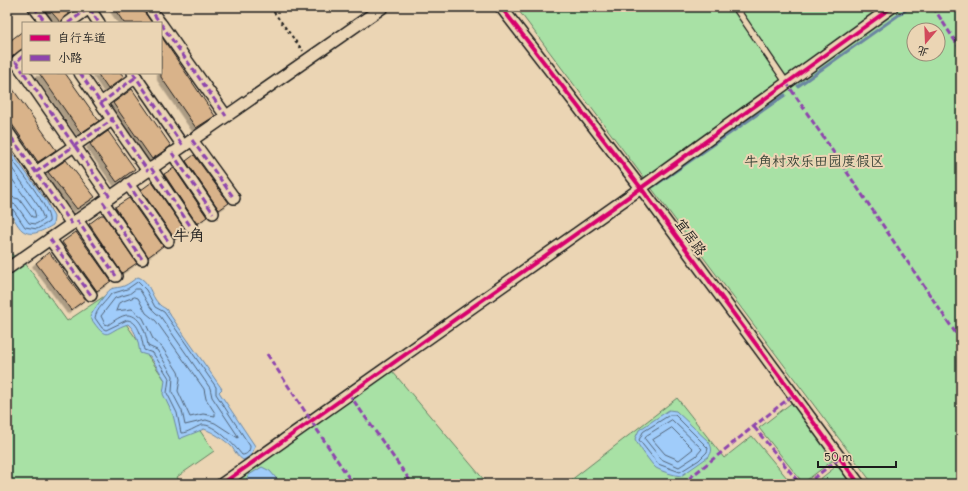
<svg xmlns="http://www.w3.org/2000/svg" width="968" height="491" font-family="Delius,'LXGW WenKai TC',sans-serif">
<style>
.green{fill:#a8e1a5;stroke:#627e60;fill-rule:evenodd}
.water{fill:#a0ccfa;stroke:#6b86a1}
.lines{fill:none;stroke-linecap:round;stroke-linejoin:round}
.shore{stroke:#516275;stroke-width:1}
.stream{stroke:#6b86a1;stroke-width:3}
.building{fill:#d9b38a;stroke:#1c1c1c;filter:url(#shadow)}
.service-casing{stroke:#1c1c1c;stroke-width:8}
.minor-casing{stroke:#1c1c1c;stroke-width:14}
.path{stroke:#1c1c1c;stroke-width:2;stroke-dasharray:3 3;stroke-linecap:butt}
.service{stroke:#ebd5b4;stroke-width:5.5}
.minor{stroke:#ebd5b4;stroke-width:11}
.quiet{stroke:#8e44ad;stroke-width:3;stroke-dasharray:6 3;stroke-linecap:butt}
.cycleway-casing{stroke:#ebd5b4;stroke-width:6}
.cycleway{stroke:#d6006c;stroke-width:4}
.labels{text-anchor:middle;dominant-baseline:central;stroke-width:4;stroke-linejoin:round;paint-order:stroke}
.park-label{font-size:14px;fill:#384337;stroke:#ebd5b4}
.street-label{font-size:14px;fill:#1c1c1c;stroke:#ebd5b4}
.quarter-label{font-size:16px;fill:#1c1c1c;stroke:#ebd5b4}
</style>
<defs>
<filter id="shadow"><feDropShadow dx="-3.5" dy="3.5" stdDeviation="0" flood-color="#0004"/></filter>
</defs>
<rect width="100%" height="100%" fill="#ebd5b4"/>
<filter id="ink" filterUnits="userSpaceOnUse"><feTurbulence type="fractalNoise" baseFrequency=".025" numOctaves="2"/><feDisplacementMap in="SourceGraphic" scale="8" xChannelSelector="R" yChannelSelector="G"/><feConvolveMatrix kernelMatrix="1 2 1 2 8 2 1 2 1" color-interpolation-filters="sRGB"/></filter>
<g filter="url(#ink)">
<g class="green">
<path d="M516,7H961V484H873ZM914,30H938V54H914Z"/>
<path d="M7,251L25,263L67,321L106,295L214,451L177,477L181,484H7Z"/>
<path d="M392,371L485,481L480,484H231Z"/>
<path d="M677,398L724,458L752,436L792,484H566Z"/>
<path d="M794,401L836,458L803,483L759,428Z"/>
<path d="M839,464L854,484H814Z"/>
</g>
<g class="water">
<path d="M7,146L47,202L54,217L53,225C44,230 31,238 22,230C18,227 12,215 9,210L7,211Z"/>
<path d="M7,220C12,228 12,237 7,244Z"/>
<path d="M138,277C149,280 151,296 158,303C160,306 163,307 166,309L222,389L219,392L255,446C253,453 250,457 243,460C238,457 235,452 232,447C225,440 213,432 204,429L179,439L173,415L163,394L165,380L150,356L140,353C138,342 137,332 128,324C105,331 109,345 90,317C92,312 107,291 111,289C115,287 120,288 124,286C129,284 133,280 138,277Z"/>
<path d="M669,410L676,411L709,442C712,448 713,452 708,457L681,476C673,475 663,472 656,468C652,465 637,444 635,439L639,430Z"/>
<path d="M262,467L270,471L281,484H243L249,475Z"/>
</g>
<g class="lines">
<g class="shore">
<path d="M7,153C16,165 52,209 49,222L37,229L25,227L12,208L7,207"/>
<path d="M7,161L39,207L44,219L36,224L29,223L16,205L7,202"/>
<path d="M7,172L34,210L36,217H32L19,199L7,196"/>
<path d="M138,282L146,290L155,307L164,312L216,387V394L250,446C250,451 247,455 242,455C235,446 214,423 202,425C195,427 188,433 181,433L177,413L167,393L169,378L153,353L144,350C142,341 140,321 127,320L106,330L102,328L95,318C96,309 106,302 111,294L127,289Z"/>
<path d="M136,289H139C147,300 148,308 160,316L210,388L212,397L238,436V438L215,423L206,420L185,425L182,411L172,392L173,376L157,350L148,346C147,336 141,315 128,315C121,315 114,321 108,325L105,324L101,316L115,298L129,294Z"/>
<path d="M135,297L138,298L146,313L156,321L204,389L206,399L215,413V416L203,414L190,417L178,391L180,379L178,372L162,347L154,341L143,318L132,309L116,311L119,303Z"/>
<path d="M670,415H675L708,448L707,452L699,460L680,472L658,464L639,440L643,432Z"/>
<path d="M672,420L702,449L696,456L679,467L661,459L645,439L646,436Z"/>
<path d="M672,428L693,449L679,460L665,454L653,440Z"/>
</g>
<g class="stream">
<path d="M798,86L910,7"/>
<path d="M654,186L785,95"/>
</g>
</g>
<g class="building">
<path d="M47,7H78L64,17L61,23Z"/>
<path d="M113,7H141L152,23H124Z"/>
<path d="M23,31V48L7,61V43Z"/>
<path d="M161,36L215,116L196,128L161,77Z"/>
<path d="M39,73H65L99,121L81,133Z"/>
<path d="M97,73H121L124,77L108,89Z"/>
<path d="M7,81L56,150L38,162L7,117Z"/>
<path d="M132,89L171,146L152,159L113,103Z"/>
<path d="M108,131L135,169L117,182L90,144Z"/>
<path d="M194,155L229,203L219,210L186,161Z"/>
<path d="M66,160L95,197L77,209L48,172Z"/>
<path d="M174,168L207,217L197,224L164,174Z"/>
<path d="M152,182L186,231L175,239L141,190Z"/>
<path d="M129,198L163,246L148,257L115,207Z"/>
<path d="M101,215H104L137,263L122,273L89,224Z"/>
<path d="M76,232L111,281L97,291L62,242Z"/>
<path d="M49,252L85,300L71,310L36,263Z"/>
</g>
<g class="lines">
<defs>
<path id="service" d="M735,7L786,82"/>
<g id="minor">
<path d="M34,7L46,23"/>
<path d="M149,7L160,23"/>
<path d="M501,7L641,188L859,484"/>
<path d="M68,23L89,8L99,23"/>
<path d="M161,24L226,116"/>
<path d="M23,56L16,62L23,72"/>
<path d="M24,73L110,197"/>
<path d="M80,73L148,171"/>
<path d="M133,73L183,146"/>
<path d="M101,103L136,77"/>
<path d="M7,131L72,224"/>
<path d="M192,140L234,198"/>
<path d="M172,153L213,213"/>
<path d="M151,168L191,227"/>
<path d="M36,172L112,120"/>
<path d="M128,184L168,241"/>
<path d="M103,202L142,259"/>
<path d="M77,220L116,276"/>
<path d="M50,239L91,295"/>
<path d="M7,269L383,7"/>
<path d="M222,484L641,188L892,7"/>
</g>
</defs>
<use href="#service" class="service-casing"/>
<use href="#minor" class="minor-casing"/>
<path class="path" d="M270,7L303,51"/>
<use href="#service" class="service"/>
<use href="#minor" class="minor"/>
<g class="quiet">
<path d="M34,7L46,23"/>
<path d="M149,7L160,23"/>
<path d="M933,7L961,50"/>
<path d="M68,23L89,8L99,23"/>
<path d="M161,24L226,116"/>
<path d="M23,56L16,62L23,72"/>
<path d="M24,73L110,197"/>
<path d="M80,73L148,171"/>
<path d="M133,73L183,146"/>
<path d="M786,82L961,341"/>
<path d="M101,103L136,77"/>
<path d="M7,131L72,224"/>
<path d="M192,140L234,198"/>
<path d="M172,153L213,213"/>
<path d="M151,168L191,227"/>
<path d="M36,172L112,120"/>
<path d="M128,184L168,241"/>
<path d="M103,202L142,259"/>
<path d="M77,220L116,276"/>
<path d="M50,239L91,295"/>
<path d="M267,354L353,484"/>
<path d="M349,394L411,482"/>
<path d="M754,427L800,484"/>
<path d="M682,484L794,394"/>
<path d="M806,484L840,458"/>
</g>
<defs>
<g id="cycleway">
<path d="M501,7L641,188L859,484"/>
<path d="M222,484L641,188L892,7"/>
</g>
</defs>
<use href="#cycleway" class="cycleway-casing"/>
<use href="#cycleway" class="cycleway"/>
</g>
</g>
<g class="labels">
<g class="park-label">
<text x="814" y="161">牛角村欢乐田园度假区</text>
</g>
<g class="street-label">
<text transform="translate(691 237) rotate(54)">宜居路</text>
</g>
<g class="quarter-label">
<text x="189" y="235">牛角</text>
</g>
</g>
<rect width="968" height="491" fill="none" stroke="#ebd5b4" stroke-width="24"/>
<rect x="12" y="12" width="944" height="467" fill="none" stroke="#1c1c1c" stroke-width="1.5" filter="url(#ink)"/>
<rect x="22" y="22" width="140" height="52" fill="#ebd5b4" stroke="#988b77"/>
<rect x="30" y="35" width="20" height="6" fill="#d6006c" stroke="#988b77"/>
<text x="58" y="42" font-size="12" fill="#1c1c1c">自行车道</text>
<rect x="30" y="55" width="20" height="6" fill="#8e44ad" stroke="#988b77"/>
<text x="58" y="62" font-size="12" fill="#1c1c1c">小路</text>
<g transform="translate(926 42) rotate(199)"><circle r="19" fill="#ebd5b4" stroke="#988b77"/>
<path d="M0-3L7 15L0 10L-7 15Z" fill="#d1495b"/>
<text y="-6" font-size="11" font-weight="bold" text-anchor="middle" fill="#1c1c1c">北</text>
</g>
<path d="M818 461v6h78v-6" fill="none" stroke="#1c1c1c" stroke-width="2"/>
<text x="824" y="461" font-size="12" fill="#1c1c1c" stroke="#ebd5b4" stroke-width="3" paint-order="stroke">50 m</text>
</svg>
